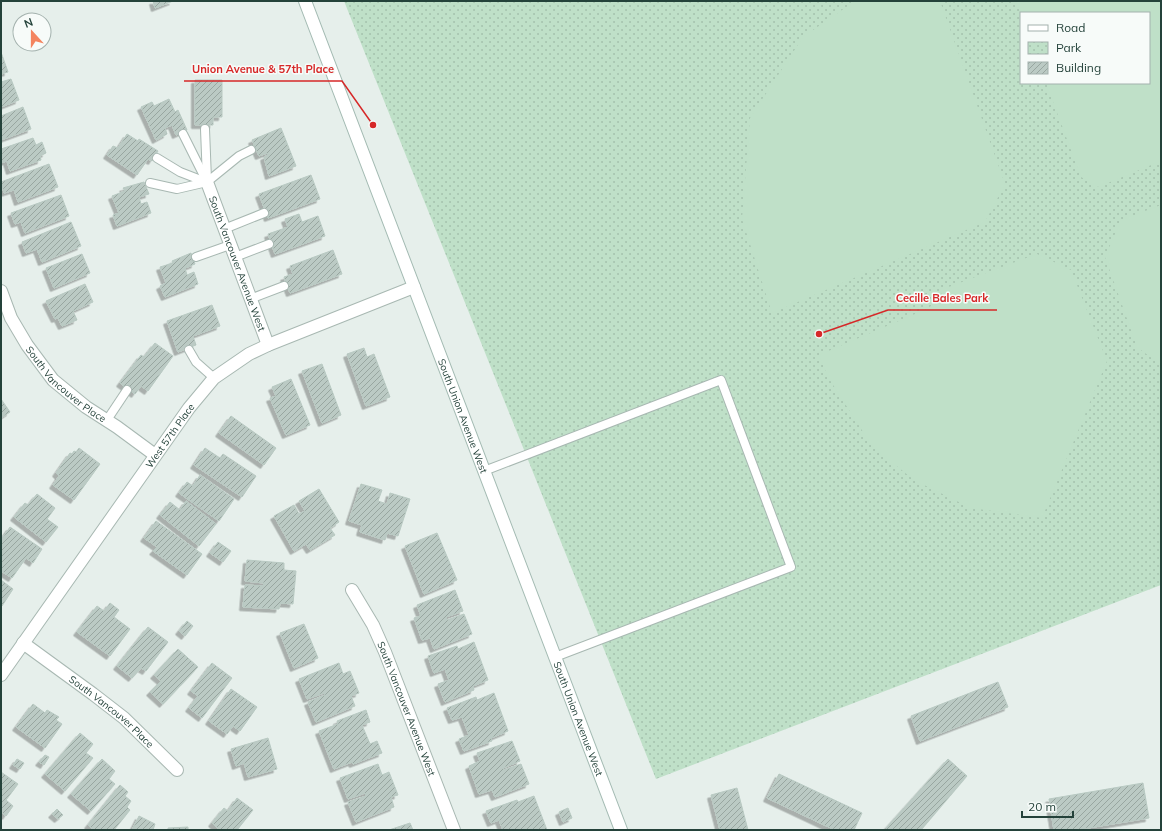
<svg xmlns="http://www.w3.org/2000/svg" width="1162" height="831" font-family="Mulish,sans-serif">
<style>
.park{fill:url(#park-dots);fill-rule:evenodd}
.pitch{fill:#bfe0c8}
.building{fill:url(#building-hatch);stroke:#b8c9c2;filter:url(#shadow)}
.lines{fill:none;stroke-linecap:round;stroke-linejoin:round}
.lane-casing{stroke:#a8b8b2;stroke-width:10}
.street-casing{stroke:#a8b8b2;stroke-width:14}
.secondary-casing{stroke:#a4bbb3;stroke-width:14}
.lane{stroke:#fff;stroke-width:8}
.street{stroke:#fff;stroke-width:12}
.secondary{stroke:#fff;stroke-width:12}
.labels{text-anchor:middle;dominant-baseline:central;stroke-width:3;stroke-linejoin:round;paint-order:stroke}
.street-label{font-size:10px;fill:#24423a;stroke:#f7fbf9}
.leader{fill:none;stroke:#d62828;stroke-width:1.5}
.callout-dot{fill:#d62828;stroke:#f7fbf9;stroke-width:1.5}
.callout-label{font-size:11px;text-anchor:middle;font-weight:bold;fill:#d62828;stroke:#f7fbf9;stroke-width:3;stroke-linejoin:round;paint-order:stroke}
</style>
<defs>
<pattern id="park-dots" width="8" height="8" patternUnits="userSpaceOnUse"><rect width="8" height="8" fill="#bfe0c8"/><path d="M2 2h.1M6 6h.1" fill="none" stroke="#a4c1ad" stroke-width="1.8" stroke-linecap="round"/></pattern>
<pattern id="building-hatch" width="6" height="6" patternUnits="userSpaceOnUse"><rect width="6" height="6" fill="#bbcac4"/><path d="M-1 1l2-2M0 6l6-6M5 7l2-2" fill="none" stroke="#98a6a0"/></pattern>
<filter id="shadow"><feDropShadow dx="-3.5" dy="3.5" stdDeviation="0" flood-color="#0004"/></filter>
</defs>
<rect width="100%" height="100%" fill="#e6efeb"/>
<path class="park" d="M344,1H1161V585L656,779ZM1021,13H1149V83H1021Z"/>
<g class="pitch">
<path d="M855,1H940L1005,184L985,222L772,313L742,219L750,118L803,37Z"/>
<path d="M1016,1H1161V161L1098,187L1081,177L1046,83H1149V13H1021Z"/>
<path d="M1161,205V365L1137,347L1105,257L1121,220Z"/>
<path d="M1037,254L1071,270L1107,361L1042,518L971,508L914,480L872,446L828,377L819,355L929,308L946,288Z"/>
</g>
<g class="building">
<path d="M153,1H173L155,8Z"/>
<path d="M1,52L8,72L1,74Z"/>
<path d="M11,79L19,100L1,107V82Z"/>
<path d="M195,80H222V117H213V125H195Z"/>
<path d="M169,99L175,112L178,110L187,130L176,135L172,125L165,128L167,134L156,140L141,107L152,102L154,106Z"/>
<path d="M23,107L31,129L1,140V116Z"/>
<path d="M281,128L296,166L269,176L264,157L268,155L267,153L259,156L252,140Z"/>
<path d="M127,134L138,141L139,139L158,151L152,161L148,159L137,175L107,155L113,146L118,148Z"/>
<path d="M33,138L36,145L42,142L46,153L40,156L41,160L10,171L7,161L1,163V149Z"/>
<path d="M49,164L58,187L18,202L14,190L4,193L1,182Z"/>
<path d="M311,175L320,199L268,218L259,194Z"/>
<path d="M144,182L149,194L139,197L141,204L147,202L151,213L117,226L113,215L119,213L112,196L125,191L123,188Z"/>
<path d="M61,195L69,216L25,233L21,222L15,224L11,213Z"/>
<path d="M299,214L302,222L318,216L325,236L275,254L268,234L288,227L285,219Z"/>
<path d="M71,222L81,246L42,262L37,249L26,253L22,242Z"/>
<path d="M333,250L342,274L290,293L284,277L293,274L290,266Z"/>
<path d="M191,253L195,264L185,268L187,275L194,272L198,284L165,297L160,286L166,283L160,267L173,263L172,261Z"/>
<path d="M82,254L90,273L54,288L46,268Z"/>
<path d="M85,284L93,302L73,311L77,320L62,326L58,318L55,319L46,301Z"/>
<path d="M212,305L220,326L193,336L196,345L178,352L167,321Z"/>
<path d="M155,343L173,356L148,391L141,386L135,394L120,383L141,355L144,357Z"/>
<path d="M364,348L367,357L374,354L390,397L366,406L347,354Z"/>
<path d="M322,364L341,415L322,423L302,371Z"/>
<path d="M291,379L310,425L286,435L270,398L276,396L272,387Z"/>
<path d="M1,399L10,412L1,418Z"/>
<path d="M231,416L276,448L264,465L219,433Z"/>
<path d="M79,448L100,464L74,500L53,485L59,476L56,473L70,453L72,454L74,451L76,452Z"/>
<path d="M205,448L220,458L223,454L256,476L242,497L194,465Z"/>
<path d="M200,475L234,499L219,521L179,493L187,482L193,486Z"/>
<path d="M361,484L382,490L378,501L387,504L390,493L410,499L398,536L387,533L385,540L360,532L362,525L349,521Z"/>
<path d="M319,489L339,522L330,528L335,535L310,550L306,544L294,551L274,516L294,505L299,514L305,511L299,501Z"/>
<path d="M37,494L55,508L47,519L58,527L46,542L14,517L25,503L28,505Z"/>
<path d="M186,501L216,524L199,546L160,515L170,502L180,510Z"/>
<path d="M156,521L202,554L187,575L153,551L157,547L144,538Z"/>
<path d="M10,527L42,549L33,563L26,558L12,578L1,571V540Z"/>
<path d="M437,533L457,580L424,594L405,546Z"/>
<path d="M218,542L231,551L223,562L210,553Z"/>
<path d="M247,560L284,563V570L296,571L293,604L280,603L279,609L243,607L245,585L263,586L264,583L245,581Z"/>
<path d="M1,580L13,589L2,606L1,605Z"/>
<path d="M455,590L463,611L446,617L447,620L464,614L472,634L434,649L430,638L422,640L414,618L421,616L417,605Z"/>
<path d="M110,603L119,610L114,617L130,629L110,656L77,632L97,606L104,611Z"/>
<path d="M187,621L193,626L185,636L179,631Z"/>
<path d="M304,624L318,658L294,668L280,633Z"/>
<path d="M148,627L168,642L146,671L141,668L132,678L117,666Z"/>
<path d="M474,642L488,680L473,686L474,690L445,702L438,684L449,680L445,669L434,673L428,656L457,646L458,649Z"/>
<path d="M178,649L198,667L163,704L150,692L161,681L154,675Z"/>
<path d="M212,663L232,678L202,718L189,708L198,696L191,691Z"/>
<path d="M339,663L343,674L350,671L359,693L351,696L355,706L316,722L308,702L325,695L324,693L307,699L299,679Z"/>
<path d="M998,682L1008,707L920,741L911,716Z"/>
<path d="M231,689L257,707L240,731L233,726L227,734L209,721Z"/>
<path d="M494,693L508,731L491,738L492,741L464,751L459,739L469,735L462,717L452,720L447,708L476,697L477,700Z"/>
<path d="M33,704L45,713L47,710L59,717L56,720L62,724L45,748L16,727Z"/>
<path d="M366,710L370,722L362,725L370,744L377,741L382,753L353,764L352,762L334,769L319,731L338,724L337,721Z"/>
<path d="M80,733L93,744L86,753L93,758L65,791L45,774Z"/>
<path d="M268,738L277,769L248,777L244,763L236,766L231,749Z"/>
<path d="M512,741L520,761L503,768L504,770L521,764L529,784L495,797L492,790L479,794L469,766L480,761L477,753Z"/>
<path d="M45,755L49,757L44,765L39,762Z"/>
<path d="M17,759L24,763L20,769L13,765Z"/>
<path d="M102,759L115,771L109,779L115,784L91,811L71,794Z"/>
<path d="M948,759L967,776L921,830H888L886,828Z"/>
<path d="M378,764L382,775L389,772L398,795L391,797L394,807L356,822L348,802L366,796L365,793L348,799L340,778Z"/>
<path d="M1,772L18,784L6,800L13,806L6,816L1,812Z"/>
<path d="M779,774L862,813L854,830H835L767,798Z"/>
<path d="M1143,783L1149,818L1076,830H1054L1049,799Z"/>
<path d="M120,785L128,792L125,796L131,801L127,807L130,810L114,830H94L88,825Z"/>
<path d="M737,788L748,830H720L711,795Z"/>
<path d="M534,796L547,830H503L499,820L491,823L486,811L517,800L518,802Z"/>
<path d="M237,798L253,810L237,830H220L212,823L224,808L228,811Z"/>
<path d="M568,808L572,818L563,822L559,812Z"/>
<path d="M57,809L63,815L58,819L52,814Z"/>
<path d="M139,816L155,824L153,830H132Z"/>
<path d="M410,823L413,830H389Z"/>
<path d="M188,827V830H168V828Z"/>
</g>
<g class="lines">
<defs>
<g id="lane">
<path d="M205,129L207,180"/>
<path d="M183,134L207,182"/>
<path d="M157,158L180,172L206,182"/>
<path d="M150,183L177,189L207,182L239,156L251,150"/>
<path d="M224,229L264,213"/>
<path d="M196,257L230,245"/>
<path d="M235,257L269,244"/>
<path d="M250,299L284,286"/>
<path d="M189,350L196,362L214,378"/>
<path d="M107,420L127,390"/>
<path d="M484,471L721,380L791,567L555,657"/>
</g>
<g id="street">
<path id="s1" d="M207,182L268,345"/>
<path id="s2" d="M1,291L11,318L27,345L53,380L86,407L117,427L155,455"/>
<path id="s3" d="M352,590L373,625L385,652L454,830"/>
<path id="s4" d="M23,643L93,694L124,718L177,770"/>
<path id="s5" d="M1,675L189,408L214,378L249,354L268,345L414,287"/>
</g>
<g id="secondary">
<path id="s6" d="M305,1L621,830"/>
</g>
</defs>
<use href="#lane" class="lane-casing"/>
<use href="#street" class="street-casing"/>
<use href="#secondary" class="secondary-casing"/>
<use href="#lane" class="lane"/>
<use href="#street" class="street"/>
<use href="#secondary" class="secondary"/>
</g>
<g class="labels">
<g class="street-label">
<text stroke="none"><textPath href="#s1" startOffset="87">South Vancouver Avenue West</textPath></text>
<text stroke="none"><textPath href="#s2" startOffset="116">South Vancouver Place</textPath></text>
<text stroke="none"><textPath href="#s6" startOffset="444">South Union Avenue West</textPath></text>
<text stroke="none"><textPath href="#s5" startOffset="293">West 57th Place</textPath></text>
<text stroke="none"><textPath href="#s3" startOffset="131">South Vancouver Avenue West</textPath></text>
<text stroke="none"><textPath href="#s4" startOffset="112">South Vancouver Place</textPath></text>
<text stroke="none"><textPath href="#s6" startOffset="768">South Union Avenue West</textPath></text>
</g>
</g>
<path class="leader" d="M373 125L342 81H184M819 334L888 310H997"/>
<g class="callout-dot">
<circle cx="373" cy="125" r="4"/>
<circle cx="819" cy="334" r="4"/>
</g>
<g class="callout-label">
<text x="263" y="73">Union Avenue &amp; 57th Place</text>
<text x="942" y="302">Cecille Bales Park</text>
</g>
<rect width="1162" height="831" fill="none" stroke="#24423a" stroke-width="4"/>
<rect x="1020" y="12" width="130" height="72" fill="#f7fbf9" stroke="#a3b1ad"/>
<rect x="1028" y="25" width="20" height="6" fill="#ffffff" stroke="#a3b1ad"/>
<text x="1056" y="32" font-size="12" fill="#24423a">Road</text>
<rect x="1028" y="42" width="20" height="12" fill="url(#park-dots)" stroke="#a3b1ad"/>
<text x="1056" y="52" font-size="12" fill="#24423a">Park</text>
<rect x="1028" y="62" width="20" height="12" fill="url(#building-hatch)" stroke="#a3b1ad"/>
<text x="1056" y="72" font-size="12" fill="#24423a">Building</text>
<g transform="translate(32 32) rotate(339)"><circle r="19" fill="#f7fbf9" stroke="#a3b1ad"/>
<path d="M0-3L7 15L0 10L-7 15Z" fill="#f4845f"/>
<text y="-6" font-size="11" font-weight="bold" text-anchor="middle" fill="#24423a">N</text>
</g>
<path d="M1022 811v6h51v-6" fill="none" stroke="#24423a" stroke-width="2"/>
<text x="1028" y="811" font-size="12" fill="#24423a" stroke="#f7fbf9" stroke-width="3" paint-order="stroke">20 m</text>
</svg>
